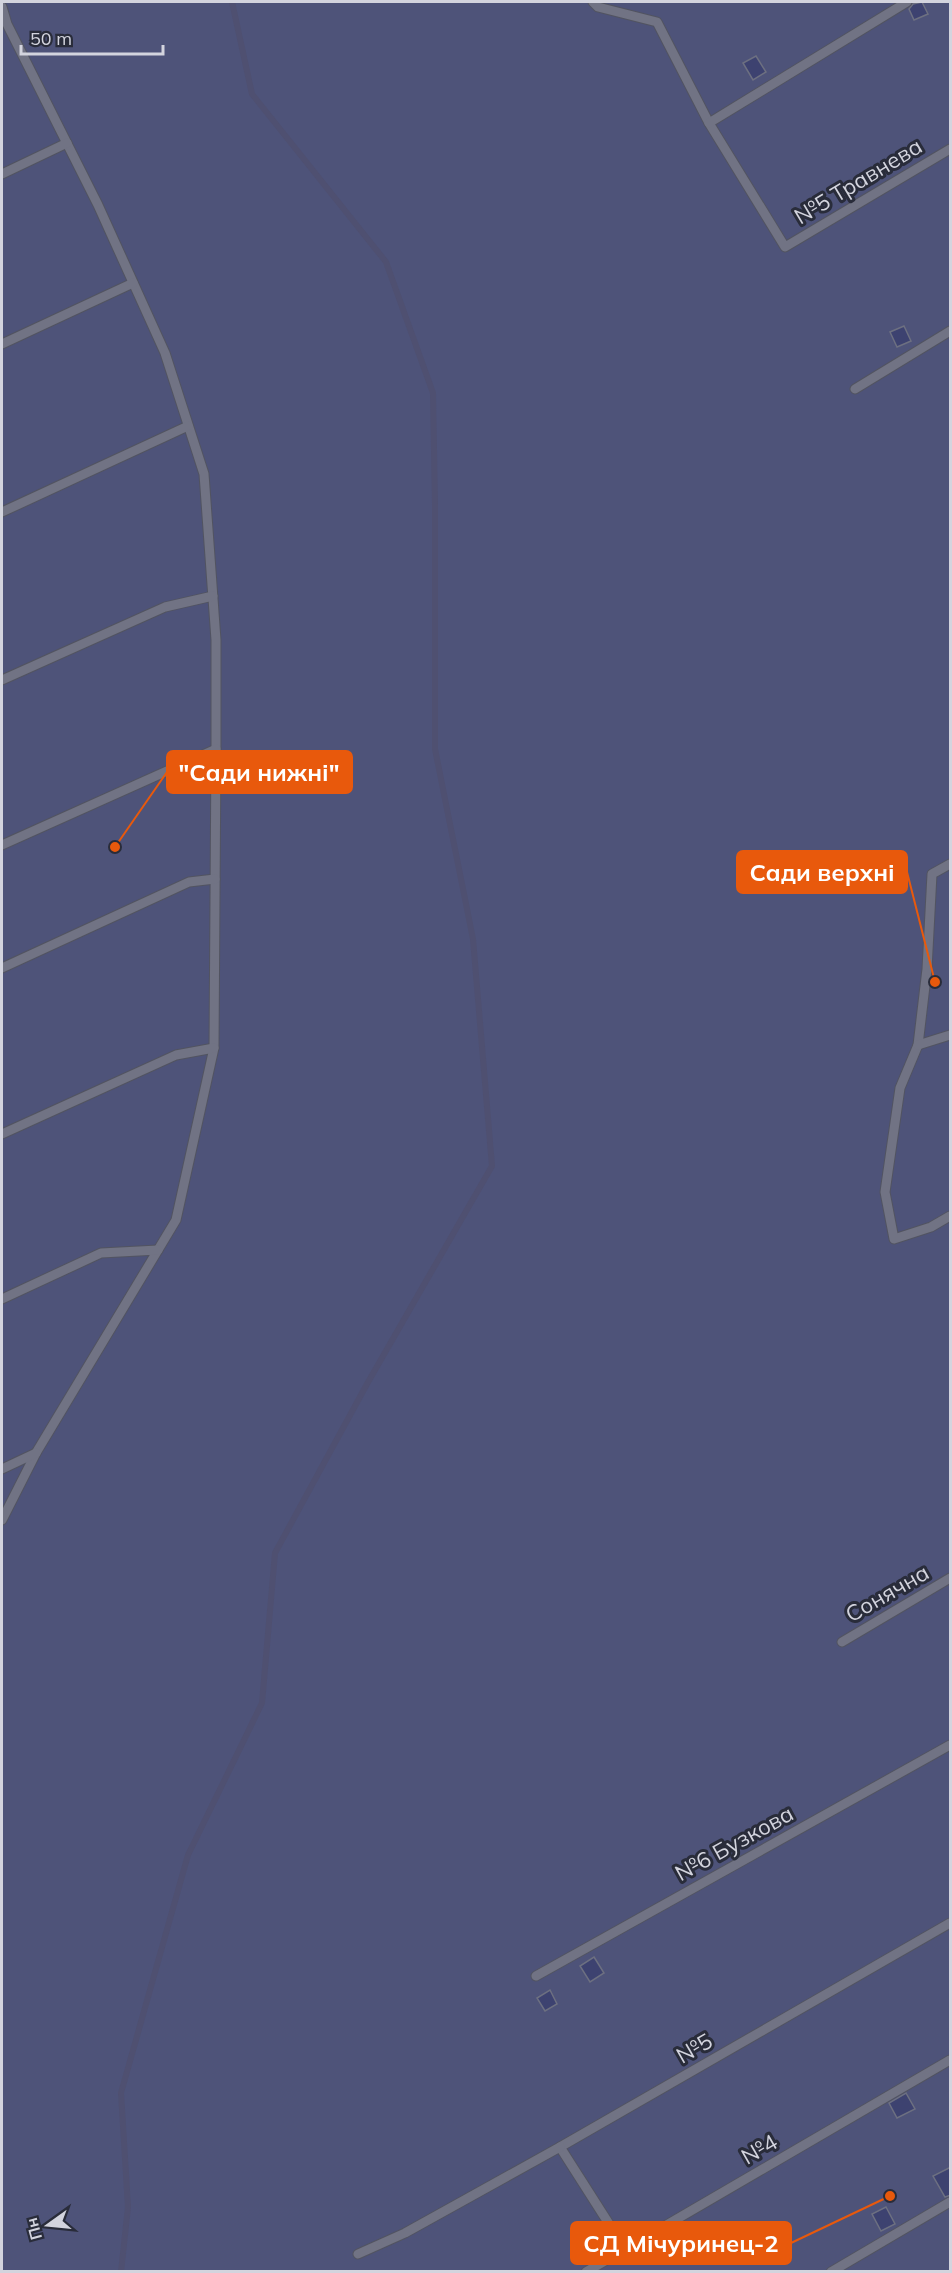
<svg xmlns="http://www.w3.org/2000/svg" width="952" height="2273" font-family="Mulish,sans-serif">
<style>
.green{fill:#4e5379}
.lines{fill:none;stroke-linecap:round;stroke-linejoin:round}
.stream{stroke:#4f5071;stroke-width:6}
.building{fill:#3d4270;stroke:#6d7081;stroke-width:1.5}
.service-casing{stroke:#525461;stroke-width:11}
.service{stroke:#717384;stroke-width:9}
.labels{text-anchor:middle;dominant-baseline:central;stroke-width:6;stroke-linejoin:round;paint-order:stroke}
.street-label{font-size:22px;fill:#d3d4de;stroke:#292c3a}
.leader{fill:none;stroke:#e8590c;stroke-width:2}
.callout-dot{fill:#e8590c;stroke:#292c3a;stroke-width:2}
.callout{fill:#e8590c;stroke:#e8590c;stroke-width:2}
.callout-label{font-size:24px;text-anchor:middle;font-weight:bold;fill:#fff}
</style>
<rect width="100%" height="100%" fill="#333644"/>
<rect class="green" x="2" y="2" width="948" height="2269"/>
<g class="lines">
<path class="stream" d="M121,2272L128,2207L121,2093L188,1855L262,1703L275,1553L367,1384L492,1166L473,939L435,749V505L433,393L386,262L252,94L232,2"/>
</g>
<g class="building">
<path d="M922,2L928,14L914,20L909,9L913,4Z"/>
<path d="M756,56L766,72L753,80L743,63Z"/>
<path d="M904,326L911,341L897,347L890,332Z"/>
<path d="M594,1957L604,1973L590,1982L580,1966Z"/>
<path d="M550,1990L557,2004L545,2011L537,1998Z"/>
<path d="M906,2093L915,2109L897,2118L889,2103Z"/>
<path d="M951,2167V2195L945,2197L933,2176Z"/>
<path d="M886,2207L895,2224L881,2231L872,2214Z"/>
</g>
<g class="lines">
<defs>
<g id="service">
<path d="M593,2L598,7L657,22L709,123L785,247L950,149"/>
<path d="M2,7L7,24L98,205L165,353L204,474L216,640V749L214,1048L176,1220L36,1453L2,1520"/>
<path d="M709,123L907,2"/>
<path d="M2,174L67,143"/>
<path d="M2,344L133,283"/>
<path d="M855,389L950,331"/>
<path d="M2,512L188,426"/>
<path d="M2,680L165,607L213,596"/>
<path d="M2,845L216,749"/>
<path d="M950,864L932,874L927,969L918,1045L900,1088L885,1192L894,1239L931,1227L950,1216"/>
<path d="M2,968L189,882L215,879"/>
<path d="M918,1045L950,1035"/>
<path d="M2,1134L176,1055L214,1048"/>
<path d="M2,1299L101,1253L158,1250"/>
<path d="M2,1469L36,1453"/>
<path d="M842,1642L950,1578"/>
<path d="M536,1976L950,1745"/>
<path d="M625,2249L560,2147L950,1923"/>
<path d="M358,2254L405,2233L560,2147"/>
<path d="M586,2272L950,2060"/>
<path d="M831,2272L950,2202"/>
</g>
</defs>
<use href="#service" class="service-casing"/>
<use href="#service" class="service"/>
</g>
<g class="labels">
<g class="street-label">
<text transform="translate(858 181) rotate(-31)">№5 Травнева</text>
<text transform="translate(887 1593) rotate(-30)">Сонячна</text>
<text transform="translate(734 1843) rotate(-29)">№6 Бузкова</text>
<text transform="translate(694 2048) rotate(-30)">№5</text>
<text transform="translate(759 2149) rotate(-30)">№4</text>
</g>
</g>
<path class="leader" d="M115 847L167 772M935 982L907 872M890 2196L791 2243"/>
<g class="callout-dot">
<circle cx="115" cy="847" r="6"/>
<circle cx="935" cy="982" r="6"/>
<circle cx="890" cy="2196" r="6"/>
</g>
<g class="callout">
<rect x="167" y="751" width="185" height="42" rx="6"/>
<rect x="737" y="851" width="170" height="42" rx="6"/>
<rect x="571" y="2222" width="220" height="42" rx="6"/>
</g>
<g class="callout-label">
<text x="259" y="781">"Сади нижні"</text>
<text x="822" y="881">Сади верхні</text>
<text x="681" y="2252">СД Мічуринец-2</text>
</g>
<rect width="952" height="2273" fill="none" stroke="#d3d4de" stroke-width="6"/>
<g transform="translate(48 2225) rotate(255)" stroke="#292c3a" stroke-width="4.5" paint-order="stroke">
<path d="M0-4.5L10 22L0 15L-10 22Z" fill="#d3d4de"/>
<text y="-9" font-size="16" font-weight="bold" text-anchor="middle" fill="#d3d4de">Пн</text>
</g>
<path d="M21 45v9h142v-9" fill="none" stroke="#d3d4de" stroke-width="3"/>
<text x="30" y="45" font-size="18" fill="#d3d4de" stroke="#292c3a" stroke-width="4.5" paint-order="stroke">50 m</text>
</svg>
